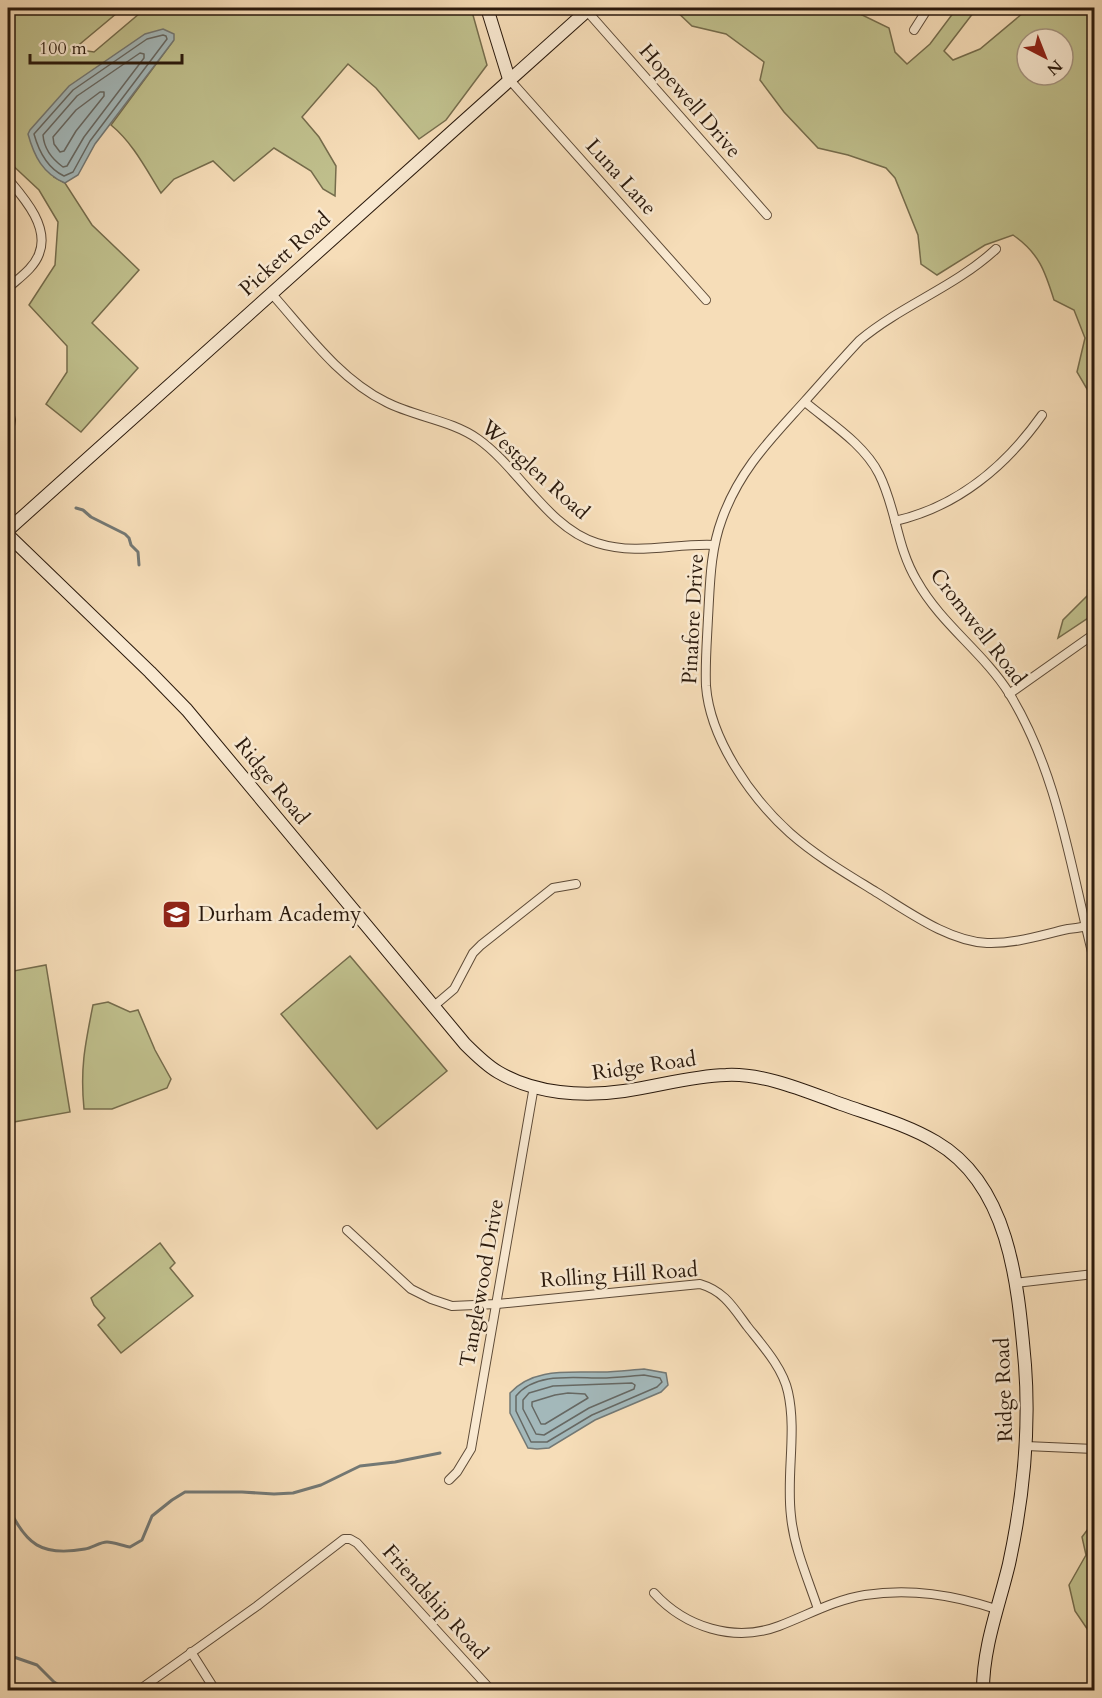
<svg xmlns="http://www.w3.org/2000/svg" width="1102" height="1698" font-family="Cardo,serif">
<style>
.green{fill:#c0c08d;stroke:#756c4c;stroke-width:1.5;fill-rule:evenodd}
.water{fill:#a3b8ba;stroke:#737874;stroke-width:1.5}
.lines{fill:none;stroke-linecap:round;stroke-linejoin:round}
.shore{stroke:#666863;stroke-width:1.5}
.stream{stroke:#737874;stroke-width:3}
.street-casing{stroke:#5d4a37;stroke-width:10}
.secondary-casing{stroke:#2a190c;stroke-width:14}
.street{stroke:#f9e9d1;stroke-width:8}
.secondary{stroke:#f9e9d1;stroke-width:12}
.labels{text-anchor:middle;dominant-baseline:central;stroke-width:5;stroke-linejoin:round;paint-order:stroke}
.street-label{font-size:21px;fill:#2a190c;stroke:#f9e9d1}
.poi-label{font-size:21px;fill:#2a190c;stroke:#f9e9d1;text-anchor:start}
</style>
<rect width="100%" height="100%" fill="#f6ddb8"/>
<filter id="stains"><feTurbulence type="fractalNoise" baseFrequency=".00333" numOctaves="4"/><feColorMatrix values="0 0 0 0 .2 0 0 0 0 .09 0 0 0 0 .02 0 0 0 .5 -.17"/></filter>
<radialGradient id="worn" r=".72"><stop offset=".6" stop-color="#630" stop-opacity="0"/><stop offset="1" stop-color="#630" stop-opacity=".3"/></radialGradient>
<g class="green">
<path d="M8,8H123L74,49L94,52L146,8H471L487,65L446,120L419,139L376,88L348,64L302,117L319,137L336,166L335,196L323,189L311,171L274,148L234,181L213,161L174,179L161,193C146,169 133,143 111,125L173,41L54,177L65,183L92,225L139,270L92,323L138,368L81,432L46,404L67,372V346L29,305L55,265L58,222L39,190L8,161Z"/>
<path d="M673,8H858L860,14L889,28L895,52L907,64L930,44L957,8H977L944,51L953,60L980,49L1029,8H1094V417L1093,416L1090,394L1077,372L1085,338L1074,310L1054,300C1045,271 1039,253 1013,235L985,245L937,275L921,264L918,235L895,178L886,168L848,155L818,148L784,112L760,80L764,62L726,34L692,26ZM1027,39H1063V75H1027Z"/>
<path d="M1094,589V614L1058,638L1063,620Z"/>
<path d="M350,956L447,1071L377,1129L281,1014Z"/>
<path d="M46,965L70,1112L8,1123V972Z"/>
<path d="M108,1002L130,1012L138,1010L155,1050L171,1079L167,1088L112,1109H84C80,1068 85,1045 93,1005Z"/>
<path d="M160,1243L175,1263L170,1268L193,1296L121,1353L98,1325L105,1318L94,1305L91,1298Z"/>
<path d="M1094,1521V1690H1090L1088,1665L1092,1636L1075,1611L1069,1585L1086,1555L1082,1537Z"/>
</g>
<g class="water">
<path d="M163,29L174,34V40L95,144L78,175L65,183C43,174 34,156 28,134L30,130L69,86L145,34Z"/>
<path d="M644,1369L666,1373L668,1385L661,1392L595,1420L549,1448L537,1449L528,1448L510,1413V1393C534,1367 570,1373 602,1372C616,1372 630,1370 644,1369Z"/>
</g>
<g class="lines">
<g class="shore">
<path d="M163,35L166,36L167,39L90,141L73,172L64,176C47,168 39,152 34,134L73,90L147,39Z"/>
<path d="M140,53L144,54V58L84,137L67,166L63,167C52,159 44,149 43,135L77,96Z"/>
<path d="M100,92H104V96L76,131L64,151L60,152L54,144L53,137L76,110Z"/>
<path d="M644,1375L660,1378L662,1382L657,1387L592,1415L547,1442H531L516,1411V1396C535,1372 574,1378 601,1378C615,1378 630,1376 644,1375Z"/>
<path d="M632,1383L635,1385L634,1389L589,1408L544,1435L536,1434L523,1409V1400L529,1393L553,1386Z"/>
<path d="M568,1393L585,1394L588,1398L545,1424H541L532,1406V1402L555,1395Z"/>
</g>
<g class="stream">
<path d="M76,508L83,510L91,517L125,534L129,538L131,545L138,552L139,565"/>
<path d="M8,1507C26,1544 41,1557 85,1549C92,1548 100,1542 107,1542C114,1542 123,1546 130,1547L142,1540L152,1516L172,1500L185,1492H242L274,1494L293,1493L321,1485L360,1466L395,1462L440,1453"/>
<path d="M8,1655L37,1665L54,1682L67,1690"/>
</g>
<defs>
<g id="street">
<path d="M586,10L767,215"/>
<path d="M914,30L928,8"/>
<path d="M509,79L706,300"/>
<path d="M8,179C24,198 50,227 39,254C34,268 19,278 8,288"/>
<path d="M996,249C955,287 902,305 860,340C841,360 823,381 805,401C771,439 740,469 722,519C710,551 710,585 708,618C707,640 705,663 706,686C710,739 751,798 790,833C816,856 847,874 876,892C909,912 948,941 987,943C1015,944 1041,935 1068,929C1077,928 1086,927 1094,924"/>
<path d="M271,293C305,331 339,379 386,402C415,417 451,420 478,439C519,468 548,528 597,543C638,556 674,543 714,545"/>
<path d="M805,402C830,423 864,444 879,474C897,510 896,546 917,581C941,624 983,652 1009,693C1057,771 1070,864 1092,952L1094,973"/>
<path d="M8,408L11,420L8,438"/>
<path d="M895,521C957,507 1006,466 1042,415"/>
<path d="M1009,694L1094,634"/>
<path d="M434,1006L454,989L473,953L481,945L553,888L576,884"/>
<path d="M347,1230L411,1289L431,1299L452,1306L497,1304L700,1284C724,1291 733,1307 747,1326C762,1345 783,1368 788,1392C797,1432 786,1475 791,1516C794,1548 808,1579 818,1609"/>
<path d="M1015,1283L1094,1274"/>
<path d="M1026,1446L1094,1449"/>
<path d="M449,1480L457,1472L471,1449L534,1086"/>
<path d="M654,1593C685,1627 734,1643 779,1626C808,1615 834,1600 865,1595C911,1588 953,1595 996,1609"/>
<path d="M191,1652L215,1690"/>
<path d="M139,1690L257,1606L344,1539H350L357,1543L491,1690"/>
</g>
<g id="secondary">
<path d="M487,8L509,79"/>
<path d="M8,530L590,8"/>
<path d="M8,535L150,672L187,710L465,1044C475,1054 486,1065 498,1072C535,1094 583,1097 624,1091C659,1086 691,1076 726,1075C764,1073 805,1091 841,1104C872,1115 908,1125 936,1142C1011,1186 1018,1287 1025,1365C1030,1431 1023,1499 1009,1564C999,1606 983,1647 983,1690"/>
</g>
</defs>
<use href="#street" class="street-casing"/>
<use href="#secondary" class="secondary-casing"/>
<use href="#street" class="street"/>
<use href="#secondary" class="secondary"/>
</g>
<defs>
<symbol id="school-square" viewBox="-11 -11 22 22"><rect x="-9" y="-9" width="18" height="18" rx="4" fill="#8f2418" stroke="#f9e9d1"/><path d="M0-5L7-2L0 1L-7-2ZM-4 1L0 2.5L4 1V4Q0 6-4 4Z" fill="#fff"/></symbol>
</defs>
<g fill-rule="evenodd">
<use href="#school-square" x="160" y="898" width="33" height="33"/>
</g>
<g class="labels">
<g class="street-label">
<text transform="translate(690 101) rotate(49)">Hopewell Drive</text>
<text transform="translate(621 177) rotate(48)">Luna Lane</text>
<text transform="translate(285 254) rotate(-42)">Pickett Road</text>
<text transform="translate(535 470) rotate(42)">Westglen Road</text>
<text transform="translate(693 619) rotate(-87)">Pinafore Drive</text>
<text transform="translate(978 627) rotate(52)">Cromwell Road</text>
<text transform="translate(272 781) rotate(51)">Ridge Road</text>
<text transform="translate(644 1066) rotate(-8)">Ridge Road</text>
<text transform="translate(619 1275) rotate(-4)">Rolling Hill Road</text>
<text transform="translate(482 1283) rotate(-80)">Tanglewood Drive</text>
<text transform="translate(1004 1390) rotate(-92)">Ridge Road</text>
<text transform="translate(435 1602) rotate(48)">Friendship Road</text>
</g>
<g class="poi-label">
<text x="198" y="914">Durham Academy</text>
</g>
</g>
<rect width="1102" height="1698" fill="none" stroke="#f6ddb8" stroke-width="30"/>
<rect x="9" y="9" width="1084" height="1680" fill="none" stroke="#2a190c" stroke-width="3"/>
<rect x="15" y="15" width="1072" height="1668" fill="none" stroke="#2a190c" stroke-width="1.5"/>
<g transform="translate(1045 57) rotate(138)"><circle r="28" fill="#f9e9d1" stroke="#a69682" stroke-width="1.5"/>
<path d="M0-4.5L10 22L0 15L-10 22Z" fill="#8f2418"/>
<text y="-9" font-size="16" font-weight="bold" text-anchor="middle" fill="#2a190c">N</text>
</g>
<path d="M30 54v9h152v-9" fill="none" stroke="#2a190c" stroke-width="3"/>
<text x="39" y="54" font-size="18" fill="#2a190c" stroke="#f9e9d1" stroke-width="4.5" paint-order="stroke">100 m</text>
<rect width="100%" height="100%" filter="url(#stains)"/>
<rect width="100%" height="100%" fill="url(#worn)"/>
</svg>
